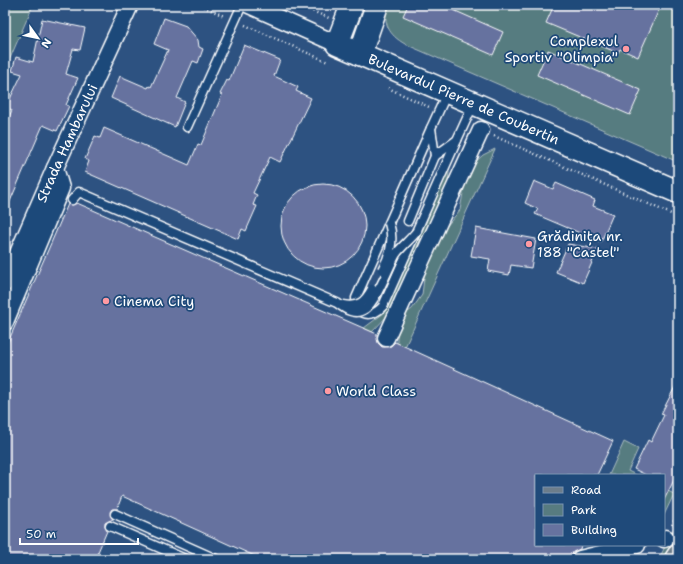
<svg xmlns="http://www.w3.org/2000/svg" width="683" height="564" font-family="'Shantell Sans',sans-serif">
<style>
.green{fill:#577b80;stroke:#abbdc0}
.building{fill:#66729f;stroke:#fff}
.lines{fill:none;stroke-linecap:round;stroke-linejoin:round}
.lane-casing{stroke:#fff;stroke-width:11}
.street-casing{stroke:#fff;stroke-width:19}
.secondary-casing{stroke:#fff;stroke-width:25}
.primary-casing{stroke:#fff;stroke-width:25}
.path{stroke:#fff;stroke-width:2.5;stroke-dasharray:1 3;stroke-linecap:butt}
.lane{stroke:#1f4a7a;stroke-width:8}
.street{stroke:#1f4a7a;stroke-width:16}
.secondary{stroke:#1f4a7a;stroke-width:22}
.primary{stroke:#6c7d8b;stroke-width:22}
.lane-bridge-casing{stroke:#fff;stroke-width:11;stroke-linecap:butt}
.lane-bridge{stroke:#1f4a7a;stroke-width:8}
.poi-dot{fill:#ff9aa2;stroke:#1f4a7a;stroke-width:1.5}
.labels{text-anchor:middle;dominant-baseline:central;stroke-width:3.5;stroke-linejoin:round;paint-order:stroke}
.poi-label{font-size:14px;fill:#fff;stroke:#1f4a7a;text-anchor:start}
.street-label{font-size:14px;fill:#fff;stroke:#1f4a7a}
</style>
<rect width="100%" height="100%" fill="#2d5281"/>
<filter id="ink" filterUnits="userSpaceOnUse"><feTurbulence type="fractalNoise" baseFrequency=".025" numOctaves="2"/><feDisplacementMap in="SourceGraphic" scale="8" xChannelSelector="R" yChannelSelector="G"/><feConvolveMatrix kernelMatrix="1 2 1 2 8 2 1 2 1" color-interpolation-filters="sRGB"/></filter>
<g filter="url(#ink)">
<g class="green">
<path d="M5,5H33L5,70Z"/>
<path d="M388,5H678V162L405,44C389,35 382,23 388,5Z"/>
<path d="M495,149L405,347L397,343V332L405,314L412,309L422,295L425,270L441,233L460,210L465,182L471,166L483,155Z"/>
<path d="M450,164L447,190L426,231L420,240L413,257L412,269L390,313L372,332L364,328L384,313L422,232Z"/>
<path d="M624,442L638,449L628,471L636,475H609Z"/>
<path d="M664,489L674,494L664,515Z"/>
<path d="M678,520V547L672,559H659Z"/>
</g>
<g class="building">
<path d="M408,5H442L503,32L493,55L403,16Z"/>
<path d="M554,5H661L638,57L620,49L618,53L546,23Z"/>
<path d="M164,18L186,26L198,40L199,47L203,49L198,63L193,61L177,98L185,102L175,127L111,98L120,76L148,88L149,86L151,87L168,50L154,44Z"/>
<path d="M42,19L85,28L80,50L73,49L66,74L78,78L66,105L69,106L57,131L43,125L5,213V126L12,110L6,107L22,74L12,71L16,57L33,62Z"/>
<path d="M244,45L280,60L274,76L298,87L296,91L311,98L280,162L270,157L253,193L257,195L253,205L257,206L246,231L242,229L238,239L85,172L89,161L85,159L95,136L100,138L104,128L189,165L198,144L201,145L222,95L220,94L227,80L229,81Z"/>
<path d="M548,50L641,90L630,115L537,75Z"/>
<path d="M534,181L553,189L556,183L595,200L593,206L613,214L601,242L535,214L538,209L525,203Z"/>
<circle cx="323" cy="226" r="42"/>
<path d="M77,203L377,334L378,343L382,347L391,346L395,342L613,441L597,475H536V545H581L580,549L573,552L571,559H261L122,496L117,509H112L110,512L113,519L105,523V527L107,531L95,559H5V349L68,204L73,205Z"/>
<path d="M476,228L536,239L531,268L511,265L509,275L488,271L490,259L471,256Z"/>
<path d="M568,244L598,249L583,283L556,272Z"/>
<path d="M678,381V472L664,500V475H646L634,469L648,440L651,442L664,415L661,414Z"/>
</g>
<g class="lines">
<defs>
<g id="lane">
<path d="M187,127L242,5"/>
<path d="M431,128L356,298C356,317 373,318 383,306L457,140"/>
<path d="M435,156L431,128L447,93"/>
<path d="M72,200L79,192L337,303"/>
<path d="M408,221L435,156L457,140L473,105"/>
<path d="M115,514L216,559"/>
<path d="M110,526L185,559"/>
</g>
<g id="street">
<path d="M249,5L337,44"/>
<path id="s1" d="M5,283L55,168L130,5"/>
<path d="M5,322L61,188L55,168"/>
<path d="M386,338L481,130"/>
<path d="M664,539L666,538"/>
<path d="M580,559L637,545"/>
</g>
<g id="secondary">
<path id="s2" d="M352,5L337,44L678,192"/>
<path d="M360,54L377,5"/>
</g>
<path id="primary" d="M676,559L678,556"/>
</defs>
<use href="#lane" class="lane-casing"/>
<use href="#street" class="street-casing"/>
<use href="#secondary" class="secondary-casing"/>
<use href="#primary" class="primary-casing"/>
<g class="path">
<path d="M200,5L224,16"/>
<path d="M298,5L329,18"/>
<path d="M245,25L328,62"/>
<path d="M388,88L429,107"/>
<path d="M494,136L678,217"/>
<path d="M672,525L678,513"/>
</g>
<use href="#lane" class="lane"/>
<use href="#street" class="street"/>
<use href="#secondary" class="secondary"/>
<use href="#primary" class="primary"/>
<defs>
<g id="lane-bridge">
<path d="M382,270C390,256 394,239 389,223"/>
<path d="M337,303C345,309 355,316 365,309C377,300 388,268 396,254C402,246 411,239 417,231"/>
<path d="M343,305C358,308 365,302 372,289"/>
</g>
</defs>
<use href="#lane-bridge" class="lane-bridge-casing"/>
<use href="#lane-bridge" class="lane-bridge"/>
</g>
</g>
<g class="poi-dot">
<circle cx="626" cy="49" r="4"/>
<circle cx="529" cy="244" r="4"/>
<circle cx="106" cy="301" r="4"/>
<circle cx="328" cy="391" r="4"/>
</g>
<g class="labels">
<g class="poi-label">
<text x="618" y="41" text-anchor="end">Complexul<tspan x="618" dy="16">Sportiv "Olimpia"</tspan></text>
<text x="537" y="236">Grădinița nr.<tspan x="537" dy="16">188 "Castel"</tspan></text>
<text x="114" y="301">Cinema City</text>
<text x="336" y="391">World Class</text>
</g>
<g class="street-label">
<text stroke="none"><textPath href="#s2" startOffset="180">Bulevardul Pierre de Coubertin</textPath></text>
<text stroke="none"><textPath href="#s1" startOffset="153">Strada Hambarului</textPath></text>
</g>
</g>
<rect width="683" height="564" fill="none" stroke="#1f4a7a" stroke-width="20"/>
<rect x="10" y="10" width="663" height="544" fill="none" stroke="#fff" stroke-width="1.5" filter="url(#ink)"/>
<rect x="535" y="474" width="130" height="72" fill="#1f4a7a" stroke="#7992af"/>
<rect x="543" y="487" width="20" height="6" fill="#6c7d8b" stroke="#7992af"/>
<text x="571" y="494" font-size="12" fill="#ffffff">Road</text>
<rect x="543" y="504" width="20" height="12" fill="#577b80" stroke="#7992af"/>
<text x="571" y="514" font-size="12" fill="#ffffff">Park</text>
<rect x="543" y="524" width="20" height="12" fill="#66729f" stroke="#7992af"/>
<text x="571" y="534" font-size="12" fill="#ffffff">Building</text>
<g transform="translate(38 38) rotate(123)" stroke="#1f4a7a" stroke-width="3" paint-order="stroke">
<path d="M0-3L7 15L0 10L-7 15Z" fill="#ffffff"/>
<text y="-6" font-size="11" font-weight="bold" text-anchor="middle" fill="#ffffff">N</text>
</g>
<path d="M20 538v6h118v-6" fill="none" stroke="#ffffff" stroke-width="2"/>
<text x="26" y="538" font-size="12" fill="#ffffff" stroke="#1f4a7a" stroke-width="3" paint-order="stroke">50 m</text>
</svg>
